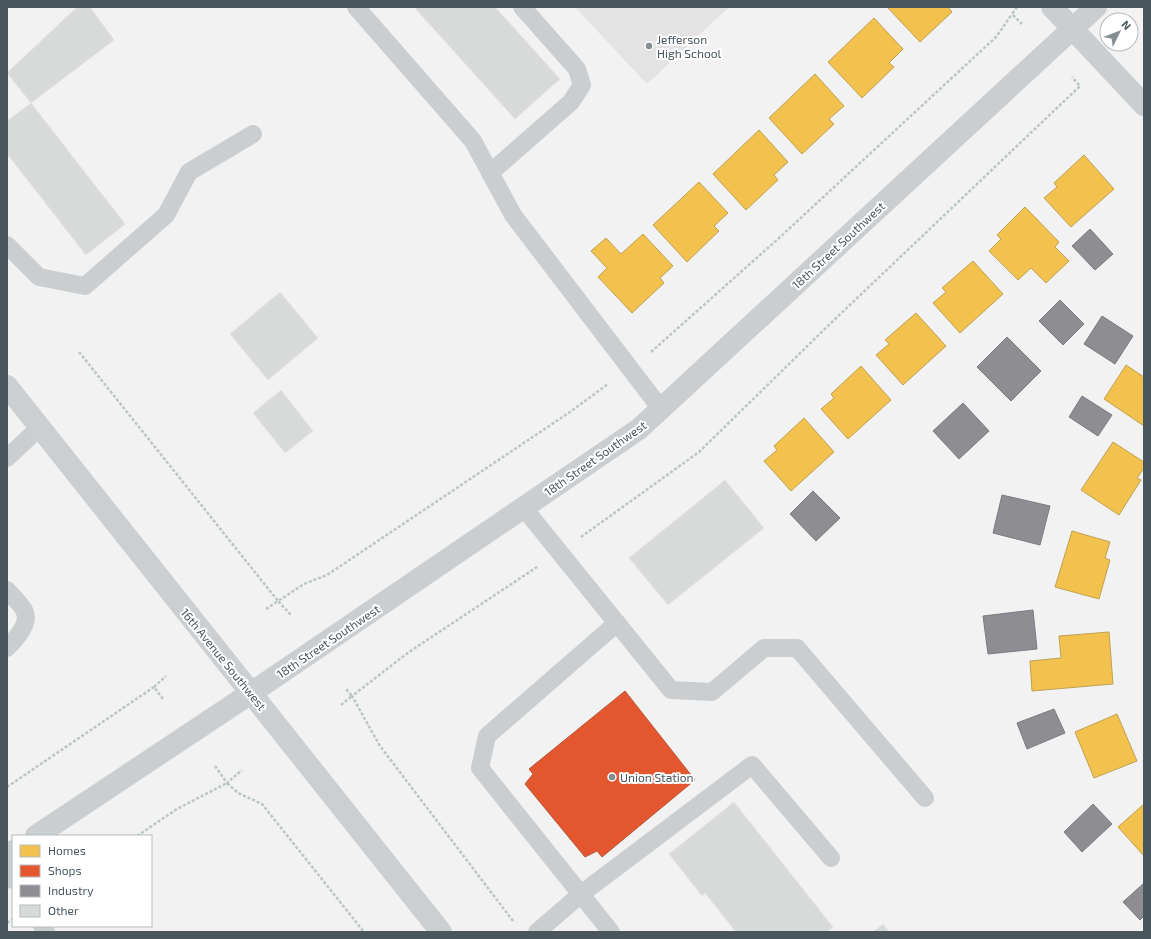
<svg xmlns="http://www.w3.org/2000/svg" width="1151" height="939" font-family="'Exo 2',sans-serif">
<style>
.education{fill:#e4e3e4}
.homes{fill:#f2c14e;stroke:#bfa153}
.shops{fill:#e4572e;stroke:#b6573c}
.industry{fill:#8d8d92;stroke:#797c82}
.building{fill:#d8dada;stroke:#e3e4e5}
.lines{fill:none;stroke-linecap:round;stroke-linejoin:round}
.path{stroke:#bac6c1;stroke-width:2.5;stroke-dasharray:3 2;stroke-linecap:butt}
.service{stroke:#cbced0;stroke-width:18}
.minor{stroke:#cbced0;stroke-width:22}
.tertiary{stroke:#cbced0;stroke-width:22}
.secondary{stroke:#cccfd1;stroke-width:22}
.poi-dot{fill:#848d92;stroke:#fff;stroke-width:1.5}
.labels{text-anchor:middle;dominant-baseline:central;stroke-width:4;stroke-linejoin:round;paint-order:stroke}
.poi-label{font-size:12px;fill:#49565e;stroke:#fff;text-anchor:start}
.street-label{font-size:12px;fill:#49565e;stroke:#fff}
</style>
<rect width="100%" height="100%" fill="#f2f2f2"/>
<path class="education" d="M575,7H729L647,84Z"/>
<g class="homes">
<path d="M887,7H948L952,12L920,42Z"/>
<path d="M874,18L903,49L889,63L894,67L862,98L828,62Z"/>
<path d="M815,74L844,106L829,119L834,124L802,154L769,118Z"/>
<path d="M759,130L788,162L774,175L778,180L746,210L713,174Z"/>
<path d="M1084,155L1114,189L1071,227L1044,198L1057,187L1054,183Z"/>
<path d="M699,182L728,213L714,226L719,231L687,262L653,225Z"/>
<path d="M1025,207L1059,242L1055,247L1069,261L1046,283L1031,268L1018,280L989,251L1001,239L997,235Z"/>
<path d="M643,234L673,266L660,278L664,283L632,313L598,277L607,268L591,251L606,238L621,254Z"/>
<path d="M973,261L1003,294L960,333L933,303L946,292L942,288Z"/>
<path d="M916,313L946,346L903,385L876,355L889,344L885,340Z"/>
<path d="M1126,365L1144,377V426L1104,399Z"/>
<path d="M861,366L891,400L848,439L821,409L834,398L831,394Z"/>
<path d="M804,418L834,452L791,491L764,461L777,450L774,446Z"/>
<path d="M1113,442L1144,462V468L1137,478L1141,480L1119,515L1081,490Z"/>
<path d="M1072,531L1110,542L1105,558L1110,560L1099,599L1055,587Z"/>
<path d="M1109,632L1113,684L1032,691L1030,661L1061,658L1059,636Z"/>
<path d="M1117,714L1137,761L1094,778L1075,732Z"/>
<path d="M1144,804V856L1118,827Z"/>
</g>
<path class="shops" d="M625,691L695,780L602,857L597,851L585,857L525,784L533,774L529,769Z"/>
<g class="industry">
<path d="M1090,229L1113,254L1095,270L1072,246Z"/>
<path d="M1060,300L1084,324L1063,345L1039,321Z"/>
<path d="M1102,316L1133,336L1115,364L1084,344Z"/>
<path d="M1007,337L1041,371L1011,401L977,367Z"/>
<path d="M1082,396L1112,415L1098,436L1069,417Z"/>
<path d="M963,403L989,431L959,459L933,431Z"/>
<path d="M813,491L840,518L816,541L790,514Z"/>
<path d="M1002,495L1050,506L1040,545L993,533Z"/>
<path d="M1033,610L1037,649L988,654L983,616Z"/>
<path d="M1054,709L1065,733L1027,749L1017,723Z"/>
<path d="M1093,804L1112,824L1082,852L1064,832Z"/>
<path d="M1144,883V916L1140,920L1123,902Z"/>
</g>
<g class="building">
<path d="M77,7H90L114,40L31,103L7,73Z"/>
<path d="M414,7H495L560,79L515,119Z"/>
<path d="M31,103L125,224L86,255L8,155H7V121Z"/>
<path d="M280,292L318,338L268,380L230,334Z"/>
<path d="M281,390L313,431L285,453L253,413Z"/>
<path d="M725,480L764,528L668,605L629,558Z"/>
<path d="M734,802L833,927L827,932H736L705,893L702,896L669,854Z"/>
<path d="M883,924L889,932H873Z"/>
</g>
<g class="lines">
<g class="path">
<path d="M1017,7L1012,14L1022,24"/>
<path d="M79,352L278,601L304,584L327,575L570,412L608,384"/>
<path d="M651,352L778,239L996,37L1012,14"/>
<path d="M581,537L699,452L832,322L1080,86L1072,77"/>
<path d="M266,609L278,601L291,615"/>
<path d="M163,699L154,687L166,676"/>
<path d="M341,705L352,696L345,688"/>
<path d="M215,766L227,783L242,770"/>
<path d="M7,787L154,687"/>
<path d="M137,836L177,809L227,783L238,793L262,804L364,932"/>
<path d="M513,921L380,746L352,696L409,652L537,567"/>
<path d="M7,923L13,919"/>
</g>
<g class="service">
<path d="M356,7L473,141L513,215L661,409"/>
<path d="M490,173L571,102L582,85L577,69L522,7"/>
<path d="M7,245L39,277L85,286L166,215L189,172L253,134"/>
<path d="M7,458L40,427"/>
<path d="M523,507L671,690L712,692L764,648H797L925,798"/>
<path d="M7,590C12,596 20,603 24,610C31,623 16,639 7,648"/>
<path d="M7,871L13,880"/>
<path d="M42,926L46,932"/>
<path d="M537,932L581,894L752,765L831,858"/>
<path d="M611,932L480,768L487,736L617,623"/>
</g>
<path class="minor" d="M1052,7L1144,105"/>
<g class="tertiary">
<path d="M36,836L251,693L639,429L1096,7"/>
<path d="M7,855L13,851"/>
</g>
<path class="secondary" d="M7,386L441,932"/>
</g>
<g class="poi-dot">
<circle cx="649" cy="46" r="4"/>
<circle cx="612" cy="777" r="4"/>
</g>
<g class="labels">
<g class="poi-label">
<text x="657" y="39">Jefferson<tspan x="657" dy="14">High School</tspan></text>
<text x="620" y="777">Union Station</text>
</g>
<g class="street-label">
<text transform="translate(838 245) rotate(-43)">18th Street Southwest</text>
<text transform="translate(595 458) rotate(-35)">18th Street Southwest</text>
<text transform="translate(328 641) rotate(-34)">18th Street Southwest</text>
<text transform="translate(224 659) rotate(51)">16th Avenue Southwest</text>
</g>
</g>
<rect width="1151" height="939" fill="none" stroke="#49565e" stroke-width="16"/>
<rect x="12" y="835" width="140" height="92" fill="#ffffff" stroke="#b6bbbf"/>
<rect x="20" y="845" width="20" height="12" fill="#f2c14e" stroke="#b6bbbf"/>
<text x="48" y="855" font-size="12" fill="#49565e">Homes</text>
<rect x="20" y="865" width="20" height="12" fill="#e4572e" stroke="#b6bbbf"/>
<text x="48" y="875" font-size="12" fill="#49565e">Shops</text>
<rect x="20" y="885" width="20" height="12" fill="#8d8d92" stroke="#b6bbbf"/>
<text x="48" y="895" font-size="12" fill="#49565e">Industry</text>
<rect x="20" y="905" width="20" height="12" fill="#d8dada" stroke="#b6bbbf"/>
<text x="48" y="915" font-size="12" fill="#49565e">Other</text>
<g transform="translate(1119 32) rotate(47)"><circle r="19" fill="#ffffff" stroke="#b6bbbf"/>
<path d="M0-3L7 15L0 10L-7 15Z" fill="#848d92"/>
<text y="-6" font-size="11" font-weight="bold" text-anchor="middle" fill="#49565e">N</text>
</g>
</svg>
